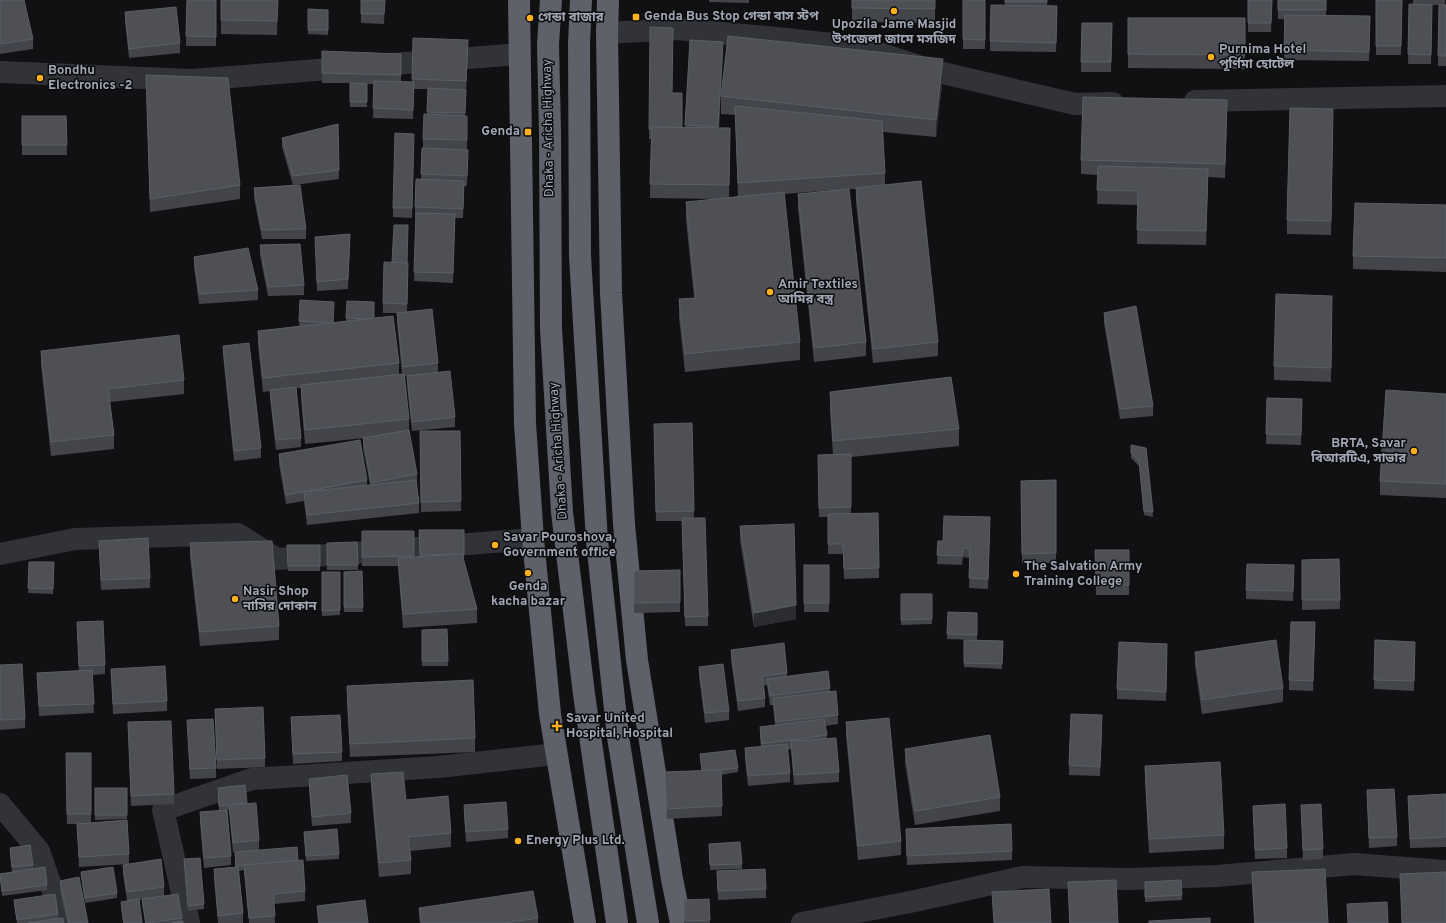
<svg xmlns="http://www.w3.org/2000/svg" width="1446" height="923" font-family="Overpass,'Noto Sans Bengali',sans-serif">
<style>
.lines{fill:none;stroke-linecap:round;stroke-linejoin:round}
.street{stroke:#323338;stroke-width:22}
.highway{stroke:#5e616a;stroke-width:22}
.wall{fill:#44454b}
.shaded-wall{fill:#2b2c30}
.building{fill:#4e5056;stroke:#5b5e65}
.poi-dot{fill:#ffb11d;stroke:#0c0c0e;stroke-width:1.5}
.labels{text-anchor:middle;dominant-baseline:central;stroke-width:3;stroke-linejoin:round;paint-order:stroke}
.poi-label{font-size:13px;font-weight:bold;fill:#a1a7b5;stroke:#0c0c0e;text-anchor:start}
.street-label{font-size:13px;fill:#a1a7b5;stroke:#0c0c0e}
</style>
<rect width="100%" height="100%" fill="#111113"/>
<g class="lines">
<g class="street">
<path d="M607,33L676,29L777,38L860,47L934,71L1075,104L1113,103"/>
<path d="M0,72L192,80L519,54"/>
<path d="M1195,101L1446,96"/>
<path d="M0,554L75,539L238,534L277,559L533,539"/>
<path d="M0,804L39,851L64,923"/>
<path d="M189,923L163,810L252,779L438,767L556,754"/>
<path d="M802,923L915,901L1023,877L1127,879L1217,876L1354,864L1446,871"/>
</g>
<g class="highway">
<path d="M519,0L525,424L533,539L550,714L585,923"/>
<path d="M551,0L548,44L550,132L551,328L562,512L584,694L617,923"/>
<path d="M581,0L579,44L580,256L597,541L618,737L648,923"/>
<path d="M608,0L607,33L611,293L624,524L637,660L672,879L681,923"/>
</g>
</g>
<g class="wall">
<path d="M0,0L33,39V49L0,54Z"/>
<path d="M187,0H216V46H186Z"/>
<path d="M221,0H278L277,35L221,34Z"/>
<path d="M361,0H385L384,24L361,23Z"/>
<path d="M709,0H749V3L709,2Z"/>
<path d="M852,0H935V23L852,22Z"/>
<rect x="963" y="0" width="22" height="49"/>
<path d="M1005,0H1047V5L1057,6L1056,52L990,51L991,5H1005Z"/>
<path d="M1248,0H1272L1271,32H1248Z"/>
<path d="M1278,0H1326V16H1370L1369,61L1284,60V19H1278Z"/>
<path d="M1376,0H1402L1401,55H1376Z"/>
<path d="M1413,0H1445V5H1446V66H1438L1439,5H1432L1431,64H1408L1409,4H1413Z"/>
<path d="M308,9L328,10V35L308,34Z"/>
<path d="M125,12L180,43V53L129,58L125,21Z"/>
<path d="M1128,18H1245V69L1128,68Z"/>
<path d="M1082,23H1112L1111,72H1081Z"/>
<path d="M413,38L468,50L465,116H467V150L468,159L467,186H464L463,218H455L453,283L414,281L416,217H415V207L421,179L422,148H423V139L427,114L428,89H414L413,119L373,118L374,84H367V107H350V83H322V73L401,54V82H412Z"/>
<path d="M690,40L723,51L719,128H730L729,198L738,196L735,115L721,114V96L943,77L936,137L883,132L885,173V185L938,342V356L873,363L856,202V189H849L866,342V356L814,362L798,208V194L833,190L784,194L800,342V360L685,372L679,317V299L694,298L686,220V202L719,199L650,198L651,139H649V129L672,93L682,128H685Z"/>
<path d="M146,75L240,185V199L150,212Z"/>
<path d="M1227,114L1225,178L1208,177L1206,245L1137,244L1138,205L1097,204L1098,175L1081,174V160Z"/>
<path d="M22,116H66L67,155H22Z"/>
<path d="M1333,123L1331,235L1287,234V220Z"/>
<path d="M338,124L339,179L294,185L306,229V239H262L254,198V188L293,185L282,147V138Z"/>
<path d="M414,143L412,218L393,217V208Z"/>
<path d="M1446,205V272L1353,269V256Z"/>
<path d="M315,237L350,244L348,289L317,291Z"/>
<path d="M260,245L304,285V295L268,296L260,255Z"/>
<path d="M194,257L258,290V300L199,304L194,266Z"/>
<path d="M407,263L408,273L407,311L438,363V372L455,417V427L412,431L407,385V376H405L409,419V433L417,474V484H416L419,503V513L307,525L304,501L286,504L279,464V454L367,480V486L370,485L363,447V438H365L305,444L301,399V388H296L301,438V447L276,450L270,399V391L263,392L258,345V331L299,326L300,300L333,323L346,321L347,301L374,318L399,363V375L402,374L397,322V313H383V303Z"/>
<path d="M1332,309L1331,382L1274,380V366Z"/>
<path d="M1104,313L1153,406V416L1120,419L1104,323Z"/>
<path d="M223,346L261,448V458L234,461L223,355Z"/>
<path d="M41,351L184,380V394L110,402L114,435V449L51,456L41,365Z"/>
<path d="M830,392L959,429V446L851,457V514L878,513L879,578L844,579L843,554H828V517H819L818,455H833L830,410Z"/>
<path d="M1446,394V498L1380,495V481Z"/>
<path d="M1267,398L1302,399L1301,445L1266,444Z"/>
<path d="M692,423L694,518L708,616V626H685L682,521H656L654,434Z"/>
<path d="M420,431H460L461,511L421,512Z"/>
<path d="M1131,445L1146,448L1153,517L1144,515L1139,466L1131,458Z"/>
<path d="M1056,480V563H1022L1021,481Z"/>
<path d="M740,526L796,619L754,627L740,540Z"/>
<path d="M990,527L988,589L969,588L970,558L963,557L962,565L937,564L938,541H943Z"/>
<path d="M419,530H464V562L477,609V623L403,628L398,566H362V531H414V557H420Z"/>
<path d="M99,541L150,578V588L101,590Z"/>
<path d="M357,542L358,570H327V543Z"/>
<path d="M190,543L279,626V640L200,646L190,557Z"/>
<path d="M287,545H320V571H288Z"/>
<path d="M1095,550H1129V595H1096Z"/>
<path d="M1339,559L1340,609L1302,610V560Z"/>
<path d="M29,562H54L53,594L28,593Z"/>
<rect x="804" y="565" width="25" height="47"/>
<path d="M680,570V612L634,613V571Z"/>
<path d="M362,571L363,612H344V572Z"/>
<path d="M322,572H340V615L322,616Z"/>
<path d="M1294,575L1293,601L1246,599V590Z"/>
<path d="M901,594H932V624L901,625Z"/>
<path d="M948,612L977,613V640L947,639Z"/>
<path d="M77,622L105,665V674L92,675L94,713L39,716L37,673L79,671Z"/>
<path d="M447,629L448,666H422V630Z"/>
<path d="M1315,632L1313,691L1289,690V680Z"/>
<path d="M964,640L1003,641L1002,669L964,667Z"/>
<path d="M731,650L787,673V677L830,688V692L838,715V724L825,726L827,738L839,772V782L794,785L791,749L788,750L790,773V782L748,786L745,758V748L761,747L760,737V727L775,725L773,705H770L767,685L764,686L765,698V707L738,711L731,659Z"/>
<path d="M1415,651L1414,691L1374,689V680Z"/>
<path d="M1195,652L1283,688V702L1202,714L1195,666Z"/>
<path d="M1167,654L1166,701L1117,699V689Z"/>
<path d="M0,665L25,719V728L0,730Z"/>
<path d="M699,667L729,711V720L705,723L699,676Z"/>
<path d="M111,669L167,701V711L113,714Z"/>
<path d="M347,686L475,738V752L350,757L347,700Z"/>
<path d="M215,709L265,758V767L217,769Z"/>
<path d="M291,717L342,752V761L293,764Z"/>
<path d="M187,720L216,768V778L190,779Z"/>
<path d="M128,722L174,794V804L131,806Z"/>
<path d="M846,722L901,841V855L858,860L846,736Z"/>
<path d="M1102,725L1100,776L1069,775V765Z"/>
<path d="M905,749L1000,797V811L915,825L905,763Z"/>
<path d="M66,753H91V823L129,854V864L79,867L77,824H67Z"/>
<path d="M700,754L738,768V772L721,775L722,816L667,819L665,772L702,771Z"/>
<path d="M1145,766L1224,835V849L1149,853L1145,780Z"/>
<path d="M371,774L451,833V847L410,851L411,860V874L379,877L371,788Z"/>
<path d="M309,779L351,813V823L312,826L309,788Z"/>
<path d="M245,785L247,803L259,840V850L233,852L229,810L219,811L218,788Z"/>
<path d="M95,788H127V819L95,820Z"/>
<path d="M1367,790L1397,837V846L1369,848Z"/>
<path d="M1446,794V847L1410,848L1408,796Z"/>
<path d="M464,805L508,829V838L466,842L464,815Z"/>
<path d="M1301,805L1323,849V859L1303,860Z"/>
<path d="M1253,806L1287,848V858L1255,859Z"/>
<path d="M200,812L231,856V865L204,868L200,822Z"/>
<path d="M906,829L1012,851V860L907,865Z"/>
<path d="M304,832L339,854V859L306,861Z"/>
<path d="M709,844L742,864V869L710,870Z"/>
<path d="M10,848L33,865V869L47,885V890L2,896L0,879V874L12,872L10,853Z"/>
<path d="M235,852L298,860L305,891V901L274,904L275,923H249L244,870L239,871L243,913V923H218L214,878V869L235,867Z"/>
<path d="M184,859L204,904V909L188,911Z"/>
<path d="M123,865L164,887V896L182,918V922L183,923H145L142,904V899L139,900L142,923H123L121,907V902L127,901L123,874Z"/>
<path d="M717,871L766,889V898L718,900Z"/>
<path d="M81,872L117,893V898L85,903L81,876Z"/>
<path d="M1252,872L1328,923H1254L1252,886Z"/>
<path d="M1400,874L1446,923H1402Z"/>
<path d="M60,881L88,923H67L60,891Z"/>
<path d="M1068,882L1118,923H1069Z"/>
<path d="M1145,882L1182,895V900L1145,902Z"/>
<path d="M709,899L710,923H684V900Z"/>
<path d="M14,900L58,914V918L64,923H17L14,904Z"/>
<path d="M317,906L368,923H318Z"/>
<path d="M419,908L538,918V923H420L419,917Z"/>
</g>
<g class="shaded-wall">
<path d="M723,42V51L718,136V127Z"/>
<path d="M943,59V77L936,137V120Z"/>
<path d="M1227,100V114L1225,178V164Z"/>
<path d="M796,605V619L754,627V613Z"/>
<path d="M1102,715V725L1100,776V767Z"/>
</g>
<g class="building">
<path d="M0,0H24L33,39L0,44Z"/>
<path d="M187,0H216V37L186,36Z"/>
<path d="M221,0H278L277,21L221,20Z"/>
<path d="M361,0H385L384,14H361Z"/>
<path d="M852,0H935V9L852,8Z"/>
<path d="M963,0H985V40L963,39Z"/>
<rect x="1005" y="0" width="42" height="2"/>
<path d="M1248,0H1272L1271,23H1248Z"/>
<rect x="1278" y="0" width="48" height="10"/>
<path d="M1376,0H1402L1401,46H1376Z"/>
<path d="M1409,4L1432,5L1431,55L1408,54Z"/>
<path d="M991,5L1057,6L1056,43L990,41Z"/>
<path d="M1439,5H1446V56H1438Z"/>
<path d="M176,7L180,43L129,49L125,12Z"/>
<path d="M308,9L328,10V30H308Z"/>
<path d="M1285,15L1370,16L1369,52L1284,50Z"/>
<path d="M1128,18H1245V55L1128,54Z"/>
<path d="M1082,23H1112L1111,62H1081Z"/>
<path d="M650,27L673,28L672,93H682V128L652,127V129H649Z"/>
<path d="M728,36L943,59L936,120L721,96Z"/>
<path d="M413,38L468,40L466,81L412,79Z"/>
<path d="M690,40L723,42L718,127L685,125Z"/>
<path d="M322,51L401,54V75L322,73Z"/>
<path d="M146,75L228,78L240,185L150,199Z"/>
<path d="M374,81L414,82L413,110L373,108Z"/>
<path d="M350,83L367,84V102H350Z"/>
<path d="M428,88L466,90L465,113L427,112Z"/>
<path d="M1083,97L1227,100L1225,164L1081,160Z"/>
<path d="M735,106L882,121L885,173L738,183Z"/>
<path d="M1290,108L1333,109L1331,221L1287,220Z"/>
<path d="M424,114L467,116V140L423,139Z"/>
<path d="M22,116H66L67,145H22Z"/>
<path d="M338,124L339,170L293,176L282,138Z"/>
<path d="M652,127L730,128L729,185L650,184Z"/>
<path d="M395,133L414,134L412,208H393Z"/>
<path d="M422,148L468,150L467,176L421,174Z"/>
<path d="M1098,166L1208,169L1206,231L1137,230L1138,191L1097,190Z"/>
<path d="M416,179L464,181L463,209L415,207Z"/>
<path d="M921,181L938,342L873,349L856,188Z"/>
<path d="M300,185L306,229L262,230L254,188Z"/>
<path d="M849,189L866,342L814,348L798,194Z"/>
<path d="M784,192L800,342L685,354L679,299L696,298L686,202Z"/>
<path d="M1355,203L1446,205V258L1353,256Z"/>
<path d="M416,213L455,214L453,273L414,272Z"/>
<path d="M394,225H408L407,263L392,262Z"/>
<path d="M350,234L348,279L317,282L315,237Z"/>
<path d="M300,244L304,285L268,287L260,245Z"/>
<path d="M248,248L258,290L199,294L194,257Z"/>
<path d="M384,262L408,263L407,304L383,303Z"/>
<path d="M1276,294L1332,296L1331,368L1274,366Z"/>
<path d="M300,300L334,302L333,323L299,321Z"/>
<path d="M347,301L374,302V318L369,319L346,318Z"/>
<path d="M1136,306L1153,406L1120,409L1104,313Z"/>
<path d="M432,309L438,363L403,367L397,313Z"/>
<path d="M393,316L399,363L263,378L258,331Z"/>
<path d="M179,335L184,380L108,389L114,435L51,442L41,351Z"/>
<path d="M249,343L261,448L234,451L223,346Z"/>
<path d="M450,371L455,417L412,422L407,376Z"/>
<path d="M404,374L409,419L305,430L301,385Z"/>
<path d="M951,377L959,429L833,441L830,392Z"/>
<path d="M296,387L301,438L276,440L270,390Z"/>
<path d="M1386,390L1446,394V484L1380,481Z"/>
<path d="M1267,398L1302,399L1301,435L1266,434Z"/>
<path d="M692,423L694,511L656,512L654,424Z"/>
<path d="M409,430L417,474L371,483L363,438Z"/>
<path d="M420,431H460L461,501L421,502Z"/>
<path d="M360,440L367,480L286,495L279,454Z"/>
<path d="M1131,445L1146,448L1153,512L1144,511L1139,461L1131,453Z"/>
<path d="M851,454V507L819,508L818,455Z"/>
<path d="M416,480L419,503L307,515L304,492Z"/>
<path d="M1056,480V553L1022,554L1021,481Z"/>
<path d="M878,513L879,568L844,569L843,544H828V514Z"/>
<path d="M944,516L990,517L988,579L969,578L970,548H963L962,556L937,555L938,541H943Z"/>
<path d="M682,518H705L708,616L685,617Z"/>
<path d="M794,524L796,605L754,613L740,526Z"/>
<path d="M419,530H464V555H462V554L420,555Z"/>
<path d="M362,531H414V556L362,557Z"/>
<path d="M148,538L150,578L101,580L99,541Z"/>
<path d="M272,541L279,626L200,632L190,543Z"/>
<path d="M357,542L358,565H327V543Z"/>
<path d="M287,545H320V566H288Z"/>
<path d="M1095,550H1129V585L1096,586Z"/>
<path d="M462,554L477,609L403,614L398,558Z"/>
<path d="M1339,559L1340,600H1302V560Z"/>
<path d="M29,562H54L53,589L28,588Z"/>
<path d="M1247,564L1294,565L1293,591L1246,590Z"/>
<rect x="804" y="565" width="25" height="38"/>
<path d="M680,570V602L634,603V571Z"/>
<path d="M362,571L363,607H344V572Z"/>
<path d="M322,572H340V610L322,611Z"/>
<path d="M901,594H932V619L901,620Z"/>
<path d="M948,612L977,613V635L947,634Z"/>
<path d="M103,621L105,665L79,666L77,622Z"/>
<path d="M1291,622H1315L1313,681L1289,680Z"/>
<path d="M447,629L448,661H422V630Z"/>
<path d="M964,640L1003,641L1002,664L964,663Z"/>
<path d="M1276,640L1283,688L1202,700L1195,652Z"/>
<path d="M1375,640L1415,642L1414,681L1374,680Z"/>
<path d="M1119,642L1167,644L1166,692L1117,689Z"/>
<path d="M784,643L787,673L762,676L765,698L738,701L731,650Z"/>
<path d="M22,664L25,719L0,720V665Z"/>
<path d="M723,664L729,711L705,713L699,667Z"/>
<path d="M165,666L167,701L113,704L111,669Z"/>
<path d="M92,670L94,704L39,706L37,673Z"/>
<path d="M828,671L830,688L770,696L767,679Z"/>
<path d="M473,680L475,738L350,744L347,686Z"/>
<path d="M836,691L838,715L776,722L773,698Z"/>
<path d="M263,707L265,758L217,760L215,709Z"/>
<path d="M1071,714L1102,715L1100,767L1069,765Z"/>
<path d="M340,715L342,752L293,754L291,717Z"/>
<path d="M889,718L901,841L858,846L846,722Z"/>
<path d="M213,719L216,768L190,769L187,720Z"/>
<path d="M824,719L827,735L762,744L760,727Z"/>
<path d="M171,721L174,794L131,796L128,722Z"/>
<path d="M990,735L1000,797L915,811L905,749Z"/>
<path d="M836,738L839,772L794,775L791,741Z"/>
<path d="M787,744L790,773L748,776L745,748Z"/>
<path d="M735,750L738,768L720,770L702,771L700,754Z"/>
<path d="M66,753H91V814H67Z"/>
<path d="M1220,762L1224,835L1149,839L1145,766Z"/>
<path d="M721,770L722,806L667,809L665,772Z"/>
<path d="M403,772L406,800L448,796L451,833L408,837L411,860L379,863L371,774Z"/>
<path d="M347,775L351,813L312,817L309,779Z"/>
<path d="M245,785L247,803L219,806L218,788Z"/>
<rect x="95" y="788" width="32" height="27"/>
<path d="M1394,789L1397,837L1369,838L1367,790Z"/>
<path d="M1446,794V837L1410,839L1408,796Z"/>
<path d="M506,802L508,829L466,832L464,805Z"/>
<path d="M256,803L259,840L233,843L229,805Z"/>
<path d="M1285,804L1287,848L1255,850L1253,806Z"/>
<path d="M1321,804L1323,849L1303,850L1301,805Z"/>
<path d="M227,810L231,856L204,858L200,812Z"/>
<path d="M127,820L129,854L79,857L77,824Z"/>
<path d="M1011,824L1012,851L907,856L906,829Z"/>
<path d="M337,829L339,854L306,856L304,832Z"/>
<path d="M740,842L742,864L710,865L709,844Z"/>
<path d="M30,845L33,865L12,867L10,848Z"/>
<path d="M297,847L298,860L244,865L236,866L235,852Z"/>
<path d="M200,858L204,904L188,906L184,859Z"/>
<path d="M161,859L164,887L127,892L123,865Z"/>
<path d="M303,860L305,891L273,894L275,916L249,918L244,865Z"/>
<path d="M45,867L47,885L2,891L0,874Z"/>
<path d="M113,867L117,893L85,898L81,872Z"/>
<path d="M238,867L243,913L218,916L214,869Z"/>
<path d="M765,869L766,889L718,891L717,871Z"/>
<path d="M1325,869L1328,923H1255L1252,872Z"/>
<path d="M1446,872V923H1402L1400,874Z"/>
<path d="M79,877L88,923H69L60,881Z"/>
<path d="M1116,880L1118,923H1070L1068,882Z"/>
<path d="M1181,880L1182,895L1145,897V882Z"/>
<path d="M1049,889L1051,923H994L992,892Z"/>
<path d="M533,891L538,918L505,923H422L419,908Z"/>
<path d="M55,894L58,914L17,920L14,900Z"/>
<path d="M178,894L182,918L146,923L142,899Z"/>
<path d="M139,899L142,923H124L121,902Z"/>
<path d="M709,899L710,920L685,921L684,900Z"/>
<path d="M365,900L368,923H319L317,906Z"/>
<path d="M1387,902L1388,923H1348L1347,904Z"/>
<path d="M63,918L64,923H28Z"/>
<path d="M1210,918V923H1149V921Z"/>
<path d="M183,921V923H172Z"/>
</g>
<g class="poi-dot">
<circle cx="894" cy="11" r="4"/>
<rect x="632" y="13" width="8" height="8" rx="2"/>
<circle cx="530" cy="18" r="4"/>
<circle cx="1211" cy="57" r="4"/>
<circle cx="40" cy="78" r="4"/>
<rect x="524" y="128" width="8" height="8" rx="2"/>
<circle cx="770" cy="292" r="4"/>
<circle cx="1414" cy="451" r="4"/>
<circle cx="495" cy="545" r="4"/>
<circle cx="528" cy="573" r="4"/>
<circle cx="1016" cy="574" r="4"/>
<circle cx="235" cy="599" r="4"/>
<path d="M555 720h4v4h4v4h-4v4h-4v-4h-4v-4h4z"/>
<circle cx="518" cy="841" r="4"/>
</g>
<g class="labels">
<g class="poi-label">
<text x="644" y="17">Genda Bus Stop গেন্ডা বাস স্টপ</text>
<text x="538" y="18">গেন্ডা বাজার</text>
<text x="894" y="25" text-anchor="middle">Upozila Jame Masjid<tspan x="894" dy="15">উপজেলা জামে মসজিদ</tspan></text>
<text x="1219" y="50">Purnima Hotel<tspan x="1219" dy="15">পূর্ণিমা হোটেল</tspan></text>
<text x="48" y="71">Bondhu<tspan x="48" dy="15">Electronics -2</tspan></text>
<text x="520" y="132" text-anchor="end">Genda</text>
<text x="778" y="285">Amir Textiles<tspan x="778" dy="15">আমির বস্ত্র</tspan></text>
<text x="1406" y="444" text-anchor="end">BRTA, Savar<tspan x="1406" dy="15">বিআরটিএ, সাভার</tspan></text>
<text x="503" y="538">Savar Pouroshova,<tspan x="503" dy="15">Government office</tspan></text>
<text x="1024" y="567">The Salvation Army<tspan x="1024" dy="15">Training College</tspan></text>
<text x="528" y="587" text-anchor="middle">Genda<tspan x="528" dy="15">kacha bazar</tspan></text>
<text x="243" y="592">Nasir Shop<tspan x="243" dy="15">নাসির দোকান</tspan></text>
<text x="566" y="719">Savar United<tspan x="566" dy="15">Hospital, Hospital</tspan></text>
<text x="526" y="841">Energy Plus Ltd.</text>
</g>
<g class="street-label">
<text transform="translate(549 128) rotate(-91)">Dhaka - Aricha Highway</text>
<text transform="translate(559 451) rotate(-94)">Dhaka - Aricha Highway</text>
</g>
</g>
</svg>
